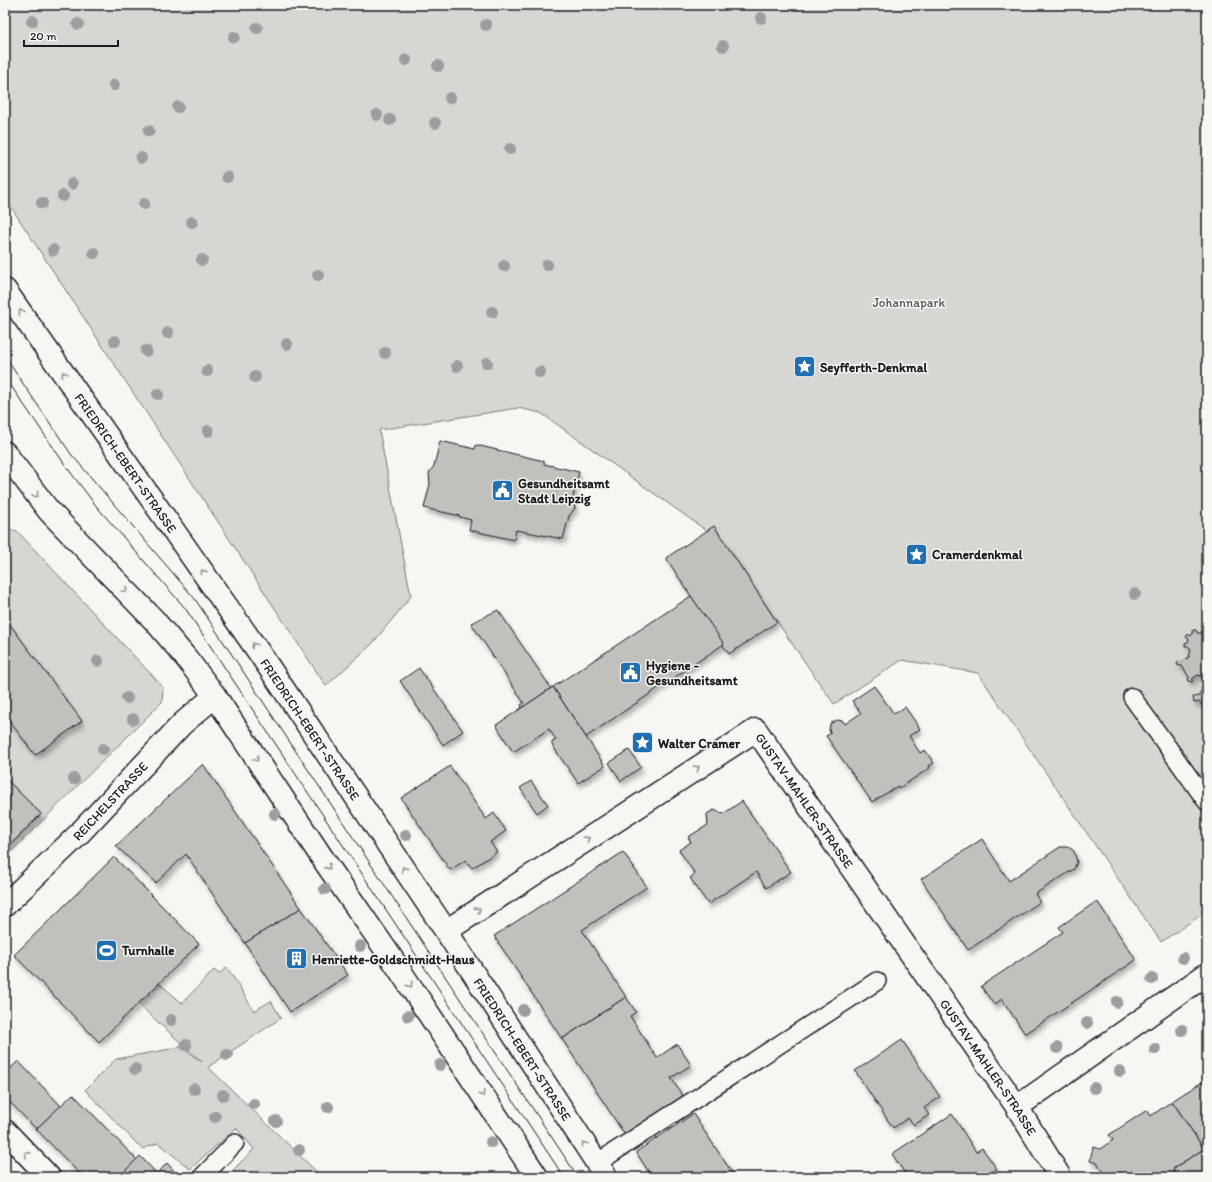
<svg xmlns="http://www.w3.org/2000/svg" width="1212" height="1182" font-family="Itim,sans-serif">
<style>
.green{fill:#d6d6d2;stroke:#797977}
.building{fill:#c0c0bd;stroke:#1c1c1c;filter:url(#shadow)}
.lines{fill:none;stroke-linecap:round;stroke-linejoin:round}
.lane-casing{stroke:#1c1c1c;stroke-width:20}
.street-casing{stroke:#1c1c1c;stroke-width:25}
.secondary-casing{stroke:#1c1c1c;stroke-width:25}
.lane{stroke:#f6f6f2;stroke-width:17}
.street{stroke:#f6f6f2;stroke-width:22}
.secondary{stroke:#f6f6f2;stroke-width:22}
.tram{stroke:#1c1c1c;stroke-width:1}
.tree{fill:#9d9d9b}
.oneway{stroke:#949492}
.labels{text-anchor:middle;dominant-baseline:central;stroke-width:3;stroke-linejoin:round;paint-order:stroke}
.park-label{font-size:13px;fill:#545453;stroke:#f6f6f2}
.poi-label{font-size:13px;font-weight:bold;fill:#1c1c1c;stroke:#f6f6f2;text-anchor:start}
.street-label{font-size:13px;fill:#1c1c1c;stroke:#f6f6f2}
</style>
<defs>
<filter id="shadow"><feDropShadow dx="2.5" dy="4.5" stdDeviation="2" flood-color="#0004"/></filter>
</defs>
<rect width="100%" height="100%" fill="#f6f6f2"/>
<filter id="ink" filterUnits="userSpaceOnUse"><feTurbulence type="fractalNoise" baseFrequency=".025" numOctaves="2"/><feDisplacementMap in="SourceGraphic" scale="8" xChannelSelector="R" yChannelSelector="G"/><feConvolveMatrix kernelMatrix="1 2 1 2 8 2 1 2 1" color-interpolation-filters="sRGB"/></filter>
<g filter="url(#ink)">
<g class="green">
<path d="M5,5H1207V911L1161,942L978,673L902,660L834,704L777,622L714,526L707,531L541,413L518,408L379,430L411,596L372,644L326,686L5,198Z"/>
<path d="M5,528L17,531L163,687L162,702L5,858Z"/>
<path d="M227,967L254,1011L271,1001L281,1018L208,1067L322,1177H226L254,1149L236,1128L190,1169L158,1143L142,1149L85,1090L116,1059L181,1047L202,1062L138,1004L159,983L182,1003L214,970L219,974Z"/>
</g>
<g class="building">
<path d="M440,441L475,449L476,445L544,461V464L579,472L573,497L575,508L569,516L563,539L516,530L514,540L469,530L471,520L460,517V516L424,508L430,484L429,473L434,466Z"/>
<path d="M714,526L777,622L729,654L666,558Z"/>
<path d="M691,596L724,644L586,737L553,687Z"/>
<path d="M498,610L551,688L522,708L521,705L524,703L471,623Z"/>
<path d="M5,618L82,721L35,755L5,715Z"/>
<path d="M1193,630H1196L1197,633H1201L1202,631L1205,633L1204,635L1206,639L1207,634V712L1200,702L1194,703L1193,697L1199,696L1206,678L1198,675L1193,678L1192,682L1188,681L1189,677L1182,666L1177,665L1178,661L1182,662L1189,657L1191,649L1188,646H1185V643L1188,642L1189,639L1186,637L1188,634L1190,636L1193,634Z"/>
<path d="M419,668L463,731L443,745L400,681Z"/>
<path d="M874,686L894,714L905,707L920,729L909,736L920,753L925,750L934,763L929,766L930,768L899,788L898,786L872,802L826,736L831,733L829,731L830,724L837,720L843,721L845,724L861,713L852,701Z"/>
<path d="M553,687L605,766L578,783L552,745V742L556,740L549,729L513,752L496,725Z"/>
<path d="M629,750L641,767L621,781L609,763Z"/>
<path d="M203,764L301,908L245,943L186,854L156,883L116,846Z"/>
<path d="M450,766L486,819L494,813L506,831L490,842L497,852L472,868L466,860L450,870L401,798Z"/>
<path d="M5,778L41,814L5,850Z"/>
<path d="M531,781L548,805L537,813L520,788Z"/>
<path d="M742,801L791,872L766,888L756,872L708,904L690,878L695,874L679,850L691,842L688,837L708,825L707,814L714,810L723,814Z"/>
<path d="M982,839L1009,881L1060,847H1068L1074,851L1077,862L1074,869L1035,894L1040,902L968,950L921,879Z"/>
<path d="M623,852L647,887L582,930L626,997L562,1039L494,936Z"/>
<path d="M114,857L199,944L99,1042L14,955Z"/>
<path d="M1097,901L1136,960L1025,1034L1002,999L994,1005L981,986L1063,932L1059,927Z"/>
<path d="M301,908L348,975L290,1012L245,943Z"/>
<path d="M626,997L636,1012L630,1016L657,1058L677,1044L691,1065L671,1078L683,1096L625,1135L562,1039Z"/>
<path d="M902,1040L940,1097L924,1108L929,1115L914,1125L908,1118L893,1128L855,1071Z"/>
<path d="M18,1061L61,1106L36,1129L5,1097V1074Z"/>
<path d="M1207,1079V1147L1204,1149L1172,1101Z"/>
<path d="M73,1094L137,1160L119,1177H83L36,1129Z"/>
<path d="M1172,1101L1204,1149L1174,1168L1173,1174L1175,1177H1104L1106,1175L1097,1163L1090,1161L1093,1147L1100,1149L1113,1140L1109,1135L1147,1110L1151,1116Z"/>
<path d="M693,1114L735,1177H652L636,1152Z"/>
<path d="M952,1114L976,1152L982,1148L997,1169L990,1173L993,1177H905L906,1175L892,1154Z"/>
<path d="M1207,1147V1177H1175L1173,1174L1174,1168Z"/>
<path d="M140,1156L157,1174L167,1163L179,1177H119Z"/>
</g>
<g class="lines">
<defs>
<g id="lane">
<path d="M1132,697L1207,802"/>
<path d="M597,1163L877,981"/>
<path d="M202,1177L235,1143"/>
</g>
<g id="street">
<path id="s1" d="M5,905L75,838L182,724L215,696"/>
<path id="s2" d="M446,931L756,730L1017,1107L1060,1177"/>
<path d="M1017,1107L1207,974"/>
<path d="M5,1131L49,1177"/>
</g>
<g id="secondary">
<path id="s3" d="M5,290L258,651L446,931L606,1177"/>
<path d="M5,453L49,511L154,620L187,659L215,696L323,859L395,963L537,1177"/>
</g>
</defs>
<use href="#lane" class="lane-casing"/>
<use href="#street" class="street-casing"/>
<use href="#secondary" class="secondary-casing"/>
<use href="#lane" class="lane"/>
<use href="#street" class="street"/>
<use href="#secondary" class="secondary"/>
<g class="tram">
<path d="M5,357L71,454L195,599L578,1177"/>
<path d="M5,377L68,469L97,507L185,608L564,1177"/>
</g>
</g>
<g class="tree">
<circle cx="761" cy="18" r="6"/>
<circle cx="32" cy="21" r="6"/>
<circle cx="78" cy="24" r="6"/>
<circle cx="486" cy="25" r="6"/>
<circle cx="257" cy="28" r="6"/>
<circle cx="234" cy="37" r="6"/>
<circle cx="723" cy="46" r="6"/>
<circle cx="406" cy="60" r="6"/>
<circle cx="438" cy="66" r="6"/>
<circle cx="114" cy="85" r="6"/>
<circle cx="450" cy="98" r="6"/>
<circle cx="178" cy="107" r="6"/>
<circle cx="377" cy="115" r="6"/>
<circle cx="390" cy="120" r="6"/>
<circle cx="435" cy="123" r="6"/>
<circle cx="149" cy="131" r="6"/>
<circle cx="510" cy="149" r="6"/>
<circle cx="141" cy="158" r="6"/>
<circle cx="227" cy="177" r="6"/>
<circle cx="72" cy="184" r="6"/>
<circle cx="63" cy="196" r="6"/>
<circle cx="42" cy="203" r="6"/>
<circle cx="144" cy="204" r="6"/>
<circle cx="192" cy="222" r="6"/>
<circle cx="53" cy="250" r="6"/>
<circle cx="94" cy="253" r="6"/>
<circle cx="202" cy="260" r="6"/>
<circle cx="547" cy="265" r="6"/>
<circle cx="504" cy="266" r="6"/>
<circle cx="318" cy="275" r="6"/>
<circle cx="492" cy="312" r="6"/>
<circle cx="168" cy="333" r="6"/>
<circle cx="115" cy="341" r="6"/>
<circle cx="287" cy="344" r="6"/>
<circle cx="146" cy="351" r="6"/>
<circle cx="385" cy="353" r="6"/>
<circle cx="487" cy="363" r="6"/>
<circle cx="457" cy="366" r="6"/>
<circle cx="207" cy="371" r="6"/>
<circle cx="540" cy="372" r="6"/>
<circle cx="255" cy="377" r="6"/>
<circle cx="158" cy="394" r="6"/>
<circle cx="208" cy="431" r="6"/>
<circle cx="1135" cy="594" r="6"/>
<circle cx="98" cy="661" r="6"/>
<circle cx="127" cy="698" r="6"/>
<circle cx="133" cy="719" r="6"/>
<circle cx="103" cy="749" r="6"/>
<circle cx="74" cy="779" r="6"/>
<circle cx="275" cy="814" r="6"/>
<circle cx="406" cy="835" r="6"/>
<circle cx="325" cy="889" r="6"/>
<circle cx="360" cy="946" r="6"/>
<circle cx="1183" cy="958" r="6"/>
<circle cx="1152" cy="979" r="6"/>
<circle cx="1117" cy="1002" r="6"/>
<circle cx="523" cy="1010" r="6"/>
<circle cx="408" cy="1016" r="6"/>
<circle cx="171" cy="1020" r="6"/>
<circle cx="1087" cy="1023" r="6"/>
<circle cx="1182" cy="1030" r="6"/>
<circle cx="186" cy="1045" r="6"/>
<circle cx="1057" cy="1048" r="6"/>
<circle cx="1155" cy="1049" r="6"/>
<circle cx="227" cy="1055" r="6"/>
<circle cx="440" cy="1065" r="6"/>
<circle cx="135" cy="1069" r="6"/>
<circle cx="1120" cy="1071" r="6"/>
<circle cx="1094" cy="1088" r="6"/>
<circle cx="194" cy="1089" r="6"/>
<circle cx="223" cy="1095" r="6"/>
<circle cx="254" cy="1104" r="6"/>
<circle cx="328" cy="1107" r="6"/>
<circle cx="215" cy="1117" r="6"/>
<circle cx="276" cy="1121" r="6"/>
<circle cx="491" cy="1142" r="6"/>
<circle cx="299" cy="1150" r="6"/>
</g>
<defs><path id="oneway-chevron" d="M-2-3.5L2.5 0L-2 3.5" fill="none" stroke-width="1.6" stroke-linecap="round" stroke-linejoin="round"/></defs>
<g class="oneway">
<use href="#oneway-chevron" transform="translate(21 312) rotate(-126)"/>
<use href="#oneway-chevron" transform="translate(64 374) rotate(-124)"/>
<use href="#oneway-chevron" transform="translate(36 495) rotate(52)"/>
<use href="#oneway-chevron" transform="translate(203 572) rotate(-125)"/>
<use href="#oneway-chevron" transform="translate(125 590) rotate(46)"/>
<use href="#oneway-chevron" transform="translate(254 645) rotate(-124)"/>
<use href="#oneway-chevron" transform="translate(256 759) rotate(57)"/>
<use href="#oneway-chevron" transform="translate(697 768) rotate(-33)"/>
<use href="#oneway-chevron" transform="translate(587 839) rotate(-33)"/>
<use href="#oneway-chevron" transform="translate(328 867) rotate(55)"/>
<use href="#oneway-chevron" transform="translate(404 869) rotate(-124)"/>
<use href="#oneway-chevron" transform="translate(478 910) rotate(-33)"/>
<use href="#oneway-chevron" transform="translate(410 985) rotate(57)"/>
<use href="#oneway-chevron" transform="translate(482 1094) rotate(57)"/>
<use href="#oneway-chevron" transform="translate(584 1144) rotate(-123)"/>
<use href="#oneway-chevron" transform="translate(27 1154) rotate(-134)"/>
</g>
</g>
<defs>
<symbol id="sight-square" viewBox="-11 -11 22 22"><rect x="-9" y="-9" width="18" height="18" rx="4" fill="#1f6fb2" stroke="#f6f6f2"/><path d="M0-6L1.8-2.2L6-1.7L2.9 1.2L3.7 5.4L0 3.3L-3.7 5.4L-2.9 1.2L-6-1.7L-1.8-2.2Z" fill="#fff"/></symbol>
<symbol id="civic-square" viewBox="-11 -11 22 22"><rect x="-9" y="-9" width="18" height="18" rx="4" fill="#1f6fb2" stroke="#f6f6f2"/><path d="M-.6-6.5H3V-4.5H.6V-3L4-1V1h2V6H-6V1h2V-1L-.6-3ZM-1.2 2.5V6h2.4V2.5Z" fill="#fff"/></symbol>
<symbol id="stadium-square" viewBox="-11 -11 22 22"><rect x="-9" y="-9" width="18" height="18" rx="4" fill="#1f6fb2" stroke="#f6f6f2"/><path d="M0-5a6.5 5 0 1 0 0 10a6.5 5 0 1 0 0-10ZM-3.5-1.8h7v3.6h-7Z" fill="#fff"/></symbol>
<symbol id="building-square" viewBox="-11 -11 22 22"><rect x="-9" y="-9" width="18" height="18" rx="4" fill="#1f6fb2" stroke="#f6f6f2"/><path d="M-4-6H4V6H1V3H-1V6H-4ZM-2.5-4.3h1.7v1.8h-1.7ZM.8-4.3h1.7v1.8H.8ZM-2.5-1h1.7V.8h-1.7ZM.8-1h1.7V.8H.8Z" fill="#fff"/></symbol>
</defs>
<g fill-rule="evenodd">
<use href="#sight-square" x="792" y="354" width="25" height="25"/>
<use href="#civic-square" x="490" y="478" width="25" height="25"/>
<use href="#sight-square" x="904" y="542" width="25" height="25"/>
<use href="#civic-square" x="618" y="660" width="25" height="25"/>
<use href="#sight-square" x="630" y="730" width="25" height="25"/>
<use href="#stadium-square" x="94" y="938" width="25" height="25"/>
<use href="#building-square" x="284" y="946" width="25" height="25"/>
</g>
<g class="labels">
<g class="park-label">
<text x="909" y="302">Johannapark</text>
</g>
<g class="poi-label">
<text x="820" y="367">Seyfferth-Denkmal</text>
<text x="518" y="483">Gesundheitsamt<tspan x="518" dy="15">Stadt Leipzig</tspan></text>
<text x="932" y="554">Cramerdenkmal</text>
<text x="646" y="665">Hygiene -<tspan x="646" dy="15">Gesundheitsamt</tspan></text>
<text x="658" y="743">Walter Cramer</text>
<text x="122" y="950">Turnhalle</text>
<text x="312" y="959">Henriette-Goldschmidt-Haus</text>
</g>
<g class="street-label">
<text stroke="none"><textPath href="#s3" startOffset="211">FRIEDRICH-EBERT-STRASSE</textPath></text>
<text stroke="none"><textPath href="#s3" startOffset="535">FRIEDRICH-EBERT-STRASSE</textPath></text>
<text stroke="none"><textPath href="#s1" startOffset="148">REICHELSTRASSE</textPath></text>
<text stroke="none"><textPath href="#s2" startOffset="455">GUSTAV-MAHLER-STRASSE</textPath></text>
<text stroke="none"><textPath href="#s3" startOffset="919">FRIEDRICH-EBERT-STRASSE</textPath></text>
<text stroke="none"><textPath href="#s2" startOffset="779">GUSTAV-MAHLER-STRASSE</textPath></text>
</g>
</g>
<rect width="1212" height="1182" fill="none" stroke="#f6f6f2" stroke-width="20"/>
<rect x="10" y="10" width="1192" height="1162" fill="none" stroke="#1c1c1c" stroke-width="1.5" filter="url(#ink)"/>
<path d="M24 40v6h94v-6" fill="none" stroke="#1c1c1c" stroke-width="2"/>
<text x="30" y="40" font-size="12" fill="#1c1c1c" stroke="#f6f6f2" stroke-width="3" paint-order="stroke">20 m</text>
</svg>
